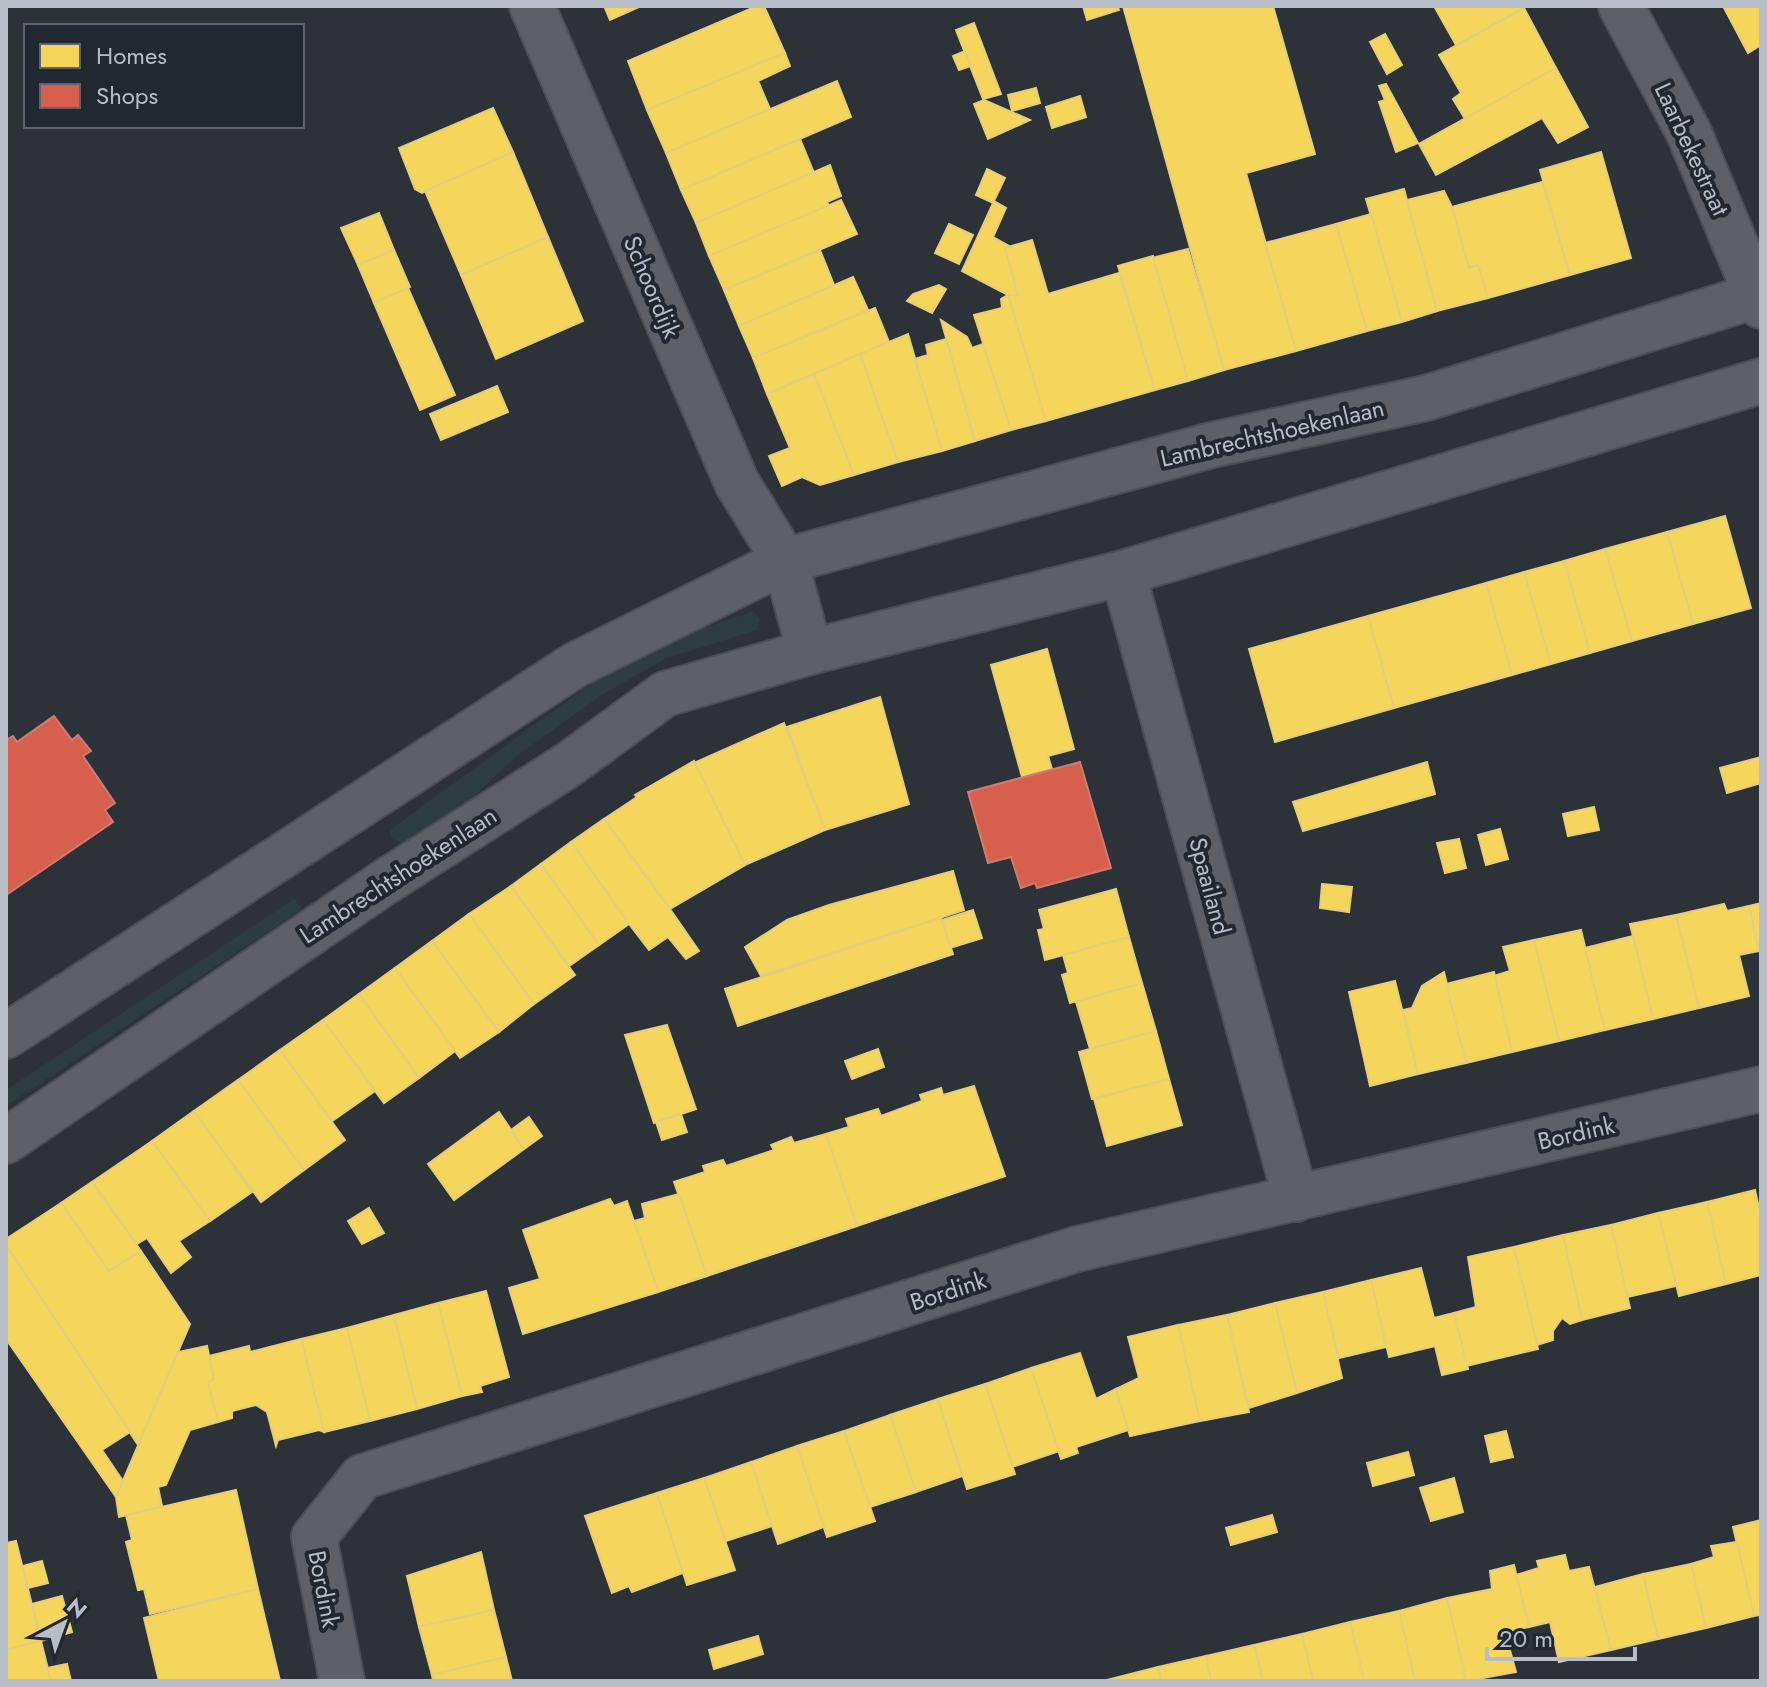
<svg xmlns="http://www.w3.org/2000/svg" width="1767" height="1687" font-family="Jost,sans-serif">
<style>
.grass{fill:#2d3d3f}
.homes{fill:#f6d55c;stroke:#e3ce7c;stroke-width:2}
.shops{fill:#d6604d;stroke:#cd7c72;stroke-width:2}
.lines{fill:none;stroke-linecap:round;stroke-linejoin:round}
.minor-casing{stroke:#4b4e53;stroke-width:48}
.minor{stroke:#5d6066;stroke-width:44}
.labels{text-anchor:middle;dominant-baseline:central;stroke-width:8;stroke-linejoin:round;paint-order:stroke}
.street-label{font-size:24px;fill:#b8bec8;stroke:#212832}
</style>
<rect width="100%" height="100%" fill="#2d3238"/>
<g class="grass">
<path d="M754,611L760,620L757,630L667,658L603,694L514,758L451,819L407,846L391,838L390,831L398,824L596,680L659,643Z"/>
<path d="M294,899L302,909L6,1106V1090Z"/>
</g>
<g class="homes">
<path d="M604,6H641L610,20Z"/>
<path d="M757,6H764L785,53L647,110L628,61Z"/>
<path d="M1083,6H1117L1119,10L1087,20Z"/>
<path d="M1123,6H1273L1315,154L1246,173L1296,351L1224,370Z"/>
<path d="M1434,6H1523L1524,8L1456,45Z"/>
<path d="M1723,6H1761V45L1748,53Z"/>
<path d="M1524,8L1556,68L1465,119L1453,99L1461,93L1439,55Z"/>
<path d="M974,23L1001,94L983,99L956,30Z"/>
<path d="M1385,34L1402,65L1387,74L1370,42Z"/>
<path d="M965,51L971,66L959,70L953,56Z"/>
<path d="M785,53L790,66L758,81L770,109L666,153L647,110Z"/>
<path d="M1556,68L1588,127L1558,143L1542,118L1436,175L1419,144Z"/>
<path d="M837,81L851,117L681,190L666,153Z"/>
<path d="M1386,84L1418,143L1396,152L1379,102L1385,100L1379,86Z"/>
<path d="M1036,88L1040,103L1012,111L1008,95Z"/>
<path d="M1080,96L1086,117L1052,128L1046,107Z"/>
<path d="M984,100L1030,120L988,139L974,104Z"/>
<path d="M493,108L513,152L422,193L415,189L399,148Z"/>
<path d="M800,139L814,173L696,223L681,190Z"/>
<path d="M513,152L548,237L461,275L425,191Z"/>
<path d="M1601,152L1631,258L1570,275L1540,170Z"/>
<path d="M830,165L841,196L827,202L829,206L709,256L696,223Z"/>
<path d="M987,169L1005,178L993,203L976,195Z"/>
<path d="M1542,182L1570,275L1488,298L1478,265L1469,268L1452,207Z"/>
<path d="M1404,189L1437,311L1402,322L1366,199Z"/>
<path d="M1444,191L1452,207L1469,268L1478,265L1488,298L1437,311L1407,200Z"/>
<path d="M841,200L857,234L724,290L709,256Z"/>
<path d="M994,201L1006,208L993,237L1009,246L1005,248L1018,295H1008L962,271Z"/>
<path d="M379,213L394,250L358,265L341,228Z"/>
<path d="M1371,214L1402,322L1367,331L1336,224Z"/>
<path d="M949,224L973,235L959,264L935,253Z"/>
<path d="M1336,224L1367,331L1296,351L1265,243Z"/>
<path d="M548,237L583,321L496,359L461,275Z"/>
<path d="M1032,240L1048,294L1119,273L1155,390L1046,421L1008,295H1018L1005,248Z"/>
<path d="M1188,249L1224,370L1188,381L1152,258Z"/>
<path d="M394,250L410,287L374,303L358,265Z"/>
<path d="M820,250L834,285L739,326L724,290Z"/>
<path d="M1153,256L1188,381L1155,390L1118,266Z"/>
<path d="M853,277L868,310L753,358L739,326Z"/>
<path d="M939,285L946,289L932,313L907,301L913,294Z"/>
<path d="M408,288L455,395L420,410L374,303Z"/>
<path d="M1008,295L1046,421L1011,430L974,315L1002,308L1001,299Z"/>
<path d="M875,308L889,342L767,394L753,358Z"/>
<path d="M941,320L967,337L972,348L983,344L1011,430L975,441Z"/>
<path d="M908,334L942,451L898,462L860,354Z"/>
<path d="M946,339L975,441L942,451L915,359L928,355L926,345Z"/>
<path d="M860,354L898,462L854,475L814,374Z"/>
<path d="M814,374L854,475L820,485L802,477L782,486L769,456L790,448L767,394Z"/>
<path d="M497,386L508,412L441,440L430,414Z"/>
<path d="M1725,516L1751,608L1693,624L1667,532Z"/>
<path d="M1667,532L1693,624L1632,641L1605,549Z"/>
<path d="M1605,549L1632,641L1590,653L1564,561Z"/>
<path d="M1564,561L1590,653L1551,664L1524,572Z"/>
<path d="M1524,572L1551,664L1512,675L1486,583Z"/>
<path d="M1486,583L1512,675L1394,708L1368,616Z"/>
<path d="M1368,616L1394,708L1275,742L1249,649Z"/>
<path d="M1047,649L1074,749L1048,756L1052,769L1022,777L991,665Z"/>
<path d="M880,697L909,804L825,830L787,727Z"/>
<path d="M784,723L825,830L745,865L694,763Z"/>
<path d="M1761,757V783L1727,793L1720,768Z"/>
<path d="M694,761L745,865L670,909L604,819L637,797L635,795Z"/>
<path d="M1427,762L1435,794L1303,831L1293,802Z"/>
<path d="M1594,807L1599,830L1568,836L1563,814Z"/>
<path d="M604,819L670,909L699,951L686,959L668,937L649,950L629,924L571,842Z"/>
<path d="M1500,829L1508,859L1486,865L1478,835Z"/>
<path d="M1459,839L1466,868L1445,873L1437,843Z"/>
<path d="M571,842L629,924L599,945L541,864Z"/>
<path d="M541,864L599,945L569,966L511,886Z"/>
<path d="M953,871L964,910L761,976L745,947L787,920L829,905Z"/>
<path d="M1322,884L1352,887L1349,912L1320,908Z"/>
<path d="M511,886L575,975L534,1004L469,914Z"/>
<path d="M1116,889L1129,937L1045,960L1038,930L1044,929L1039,910Z"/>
<path d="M1761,903V950L1759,951L1749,906Z"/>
<path d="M1724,904L1727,911L1749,906L1759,951L1739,955L1749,996L1699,1008L1676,915Z"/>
<path d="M973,910L982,938L950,948L942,920Z"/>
<path d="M469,914L534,1004L499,1032L432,941Z"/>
<path d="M1676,915L1699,1008L1653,1019L1630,924Z"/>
<path d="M941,918L953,954L738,1026L725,989Z"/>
<path d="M1581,930L1605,1030L1559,1041L1534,940Z"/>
<path d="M1633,936L1653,1019L1605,1030L1585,948Z"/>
<path d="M1129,937L1142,983L1070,1003L1062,975L1068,973L1063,955Z"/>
<path d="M1534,940L1559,1041L1512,1052L1494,976L1510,971L1503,947Z"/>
<path d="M432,941L499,1032L460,1058L395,968Z"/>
<path d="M395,968L455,1051L419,1078L359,994Z"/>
<path d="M1444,972L1466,1063L1418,1074L1403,1010L1412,1008L1422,986Z"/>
<path d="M1494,972L1512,1052L1466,1063L1446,984Z"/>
<path d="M1395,981L1418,1074L1370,1086L1349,992Z"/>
<path d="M1142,983L1156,1031L1090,1049L1076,1002Z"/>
<path d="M359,994L419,1078L384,1103L323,1020Z"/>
<path d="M323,1020L375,1091L332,1121L280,1050Z"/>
<path d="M667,1025L696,1109L654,1123L625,1035Z"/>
<path d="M1156,1031L1169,1079L1092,1099L1079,1052Z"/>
<path d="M878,1049L884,1067L852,1079L845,1061Z"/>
<path d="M280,1050L345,1140L304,1170L238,1080Z"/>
<path d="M1169,1079L1182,1125L1107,1146L1094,1099Z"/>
<path d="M238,1080L304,1170L261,1202L194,1111Z"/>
<path d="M974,1086L1005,1176L857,1226L826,1134L849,1127L846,1119L878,1109L881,1116L922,1101L920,1095L941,1088L943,1095Z"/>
<path d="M194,1111L252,1192L210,1221L152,1141Z"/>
<path d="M499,1112L524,1149L454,1200L428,1164Z"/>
<path d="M681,1114L687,1132L662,1140L656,1122Z"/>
<path d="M529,1117L542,1136L524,1149L511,1130Z"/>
<path d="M826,1134L857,1226L707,1276L674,1182L705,1172L703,1166L723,1160L726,1166L774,1150L771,1145L791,1137L794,1143Z"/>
<path d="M152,1141L210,1221L179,1241L191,1257L171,1273L147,1238L137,1244L92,1182Z"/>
<path d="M92,1182L141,1251L109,1271L61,1203Z"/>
<path d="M1755,1190L1761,1217V1275L1726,1284L1707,1202Z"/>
<path d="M679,1194L707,1276L658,1292L634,1221L645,1218L642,1204Z"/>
<path d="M610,1199L614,1206L627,1201L658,1292L523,1334L509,1288L540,1279L523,1230Z"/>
<path d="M1707,1202L1726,1284L1679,1296L1658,1213Z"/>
<path d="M61,1203L109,1271L141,1251L190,1324L138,1445L6,1245V1239Z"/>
<path d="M369,1208L384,1233L362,1244L348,1221Z"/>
<path d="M1658,1213L1676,1286L1627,1297L1611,1225Z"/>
<path d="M1611,1225L1630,1308L1582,1320L1563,1235Z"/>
<path d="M1563,1235L1582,1320L1570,1324L1562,1318L1553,1331V1340L1537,1345L1514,1247Z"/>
<path d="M6,1245L130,1432L102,1450L123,1481L116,1497L6,1339Z"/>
<path d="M1514,1247L1538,1349L1466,1366L1454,1313L1476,1307L1468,1257Z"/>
<path d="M1421,1268L1434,1318L1454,1313L1468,1369L1442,1375L1435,1346L1389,1357L1371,1280Z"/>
<path d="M1371,1280L1386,1347L1339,1358L1323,1292Z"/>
<path d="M486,1291L509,1377L480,1386L482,1392L462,1396L438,1303Z"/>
<path d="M1323,1292L1342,1378L1297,1393L1275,1303Z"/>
<path d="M438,1303L462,1396L417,1409L394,1315Z"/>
<path d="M1275,1303L1297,1393L1249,1408L1227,1315Z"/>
<path d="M394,1315L417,1409L370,1421L347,1328Z"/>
<path d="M1227,1315L1249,1412L1200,1421L1178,1325Z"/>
<path d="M1178,1325L1200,1421L1130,1436L1116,1389L1139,1378L1128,1337Z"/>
<path d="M347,1328L370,1421L324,1432L301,1339Z"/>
<path d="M301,1339L324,1432L319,1430L278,1440L276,1446L267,1412L256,1405L232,1411V1418L218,1422L208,1383L214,1379L209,1356L249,1346L250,1352Z"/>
<path d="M207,1346L214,1379L208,1383L218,1422L190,1430L166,1485L158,1487L162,1506L119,1517L116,1497L178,1352Z"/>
<path d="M1080,1353L1096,1399L1116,1389L1128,1430L1076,1447L1078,1453L1061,1459L1031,1368Z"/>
<path d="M1031,1368L1059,1451L1012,1467L985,1384Z"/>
<path d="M985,1384L1015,1474L967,1489L938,1399Z"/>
<path d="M938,1399L962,1476L916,1492L890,1415Z"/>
<path d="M890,1415L916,1492L870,1507L844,1431Z"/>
<path d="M844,1431L875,1521L827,1537L797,1446Z"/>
<path d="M1506,1431L1513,1457L1491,1462L1485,1436Z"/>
<path d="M797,1446L824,1527L778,1544L751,1462Z"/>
<path d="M1408,1452L1414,1475L1373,1486L1367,1463Z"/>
<path d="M751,1462L772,1526L726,1541L704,1478Z"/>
<path d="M704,1478L735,1570L687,1585L657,1493Z"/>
<path d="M1454,1478L1463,1512L1431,1521L1420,1488Z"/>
<path d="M236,1490L258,1589L150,1614L144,1589L138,1590L126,1542L132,1540L126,1515Z"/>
<path d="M657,1493L683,1573L632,1592L629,1586L612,1593L585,1516Z"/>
<path d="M1272,1515L1277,1532L1231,1545L1226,1528Z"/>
<path d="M1761,1520V1615L1754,1616L1733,1527Z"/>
<path d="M16,1541L41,1641L6,1650V1543Z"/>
<path d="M1737,1542L1754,1616L1706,1628L1691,1564L1714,1557L1711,1546Z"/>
<path d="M481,1552L494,1610L419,1627L407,1576Z"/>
<path d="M1565,1555L1569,1571L1589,1567L1611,1650L1559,1662L1550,1622L1529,1627L1516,1575L1539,1568L1537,1561Z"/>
<path d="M42,1561L48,1583L28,1588L23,1566Z"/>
<path d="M1691,1564L1706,1628L1658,1639L1643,1574Z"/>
<path d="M1514,1565L1529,1627L1505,1632L1516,1672L1466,1681L1447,1598L1492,1589L1490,1571Z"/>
<path d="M1643,1574L1658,1639L1611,1650L1595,1587Z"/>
<path d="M258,1589L280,1681H159L144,1618Z"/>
<path d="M62,1596L72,1632L41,1641L32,1604Z"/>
<path d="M1447,1598L1466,1681H1415L1399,1611Z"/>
<path d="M494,1610L506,1657L432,1675L419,1627Z"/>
<path d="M1399,1611L1415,1681H1364L1350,1622Z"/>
<path d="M1350,1622L1364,1681H1313L1302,1634Z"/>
<path d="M1302,1634L1313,1681H1263L1254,1645Z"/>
<path d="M758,1636L763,1654L714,1669L709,1650Z"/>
<path d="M41,1641L51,1681H6V1650Z"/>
<path d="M1254,1645L1263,1681H1211L1206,1656Z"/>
<path d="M1206,1656L1211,1681H1161L1158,1667Z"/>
<path d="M506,1657L512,1681H433L432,1675Z"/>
<path d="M67,1664L71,1681H51L47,1668Z"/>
<path d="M1158,1667L1161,1681H1103Z"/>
</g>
<g class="shops">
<path d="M54,716L72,740L78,735L91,751L83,756L115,803L105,810L113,822L6,895V740L13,736L17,742Z"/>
<path d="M1080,762L1111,868L1037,888L1035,883L1021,888L1011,857L988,863L968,792Z"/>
</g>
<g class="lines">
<defs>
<g id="minor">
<path d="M532,6L737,483L785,561L810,652"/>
<path d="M1621,6L1689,133L1761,306"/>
<path d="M1123,573L1296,1199"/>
<path d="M6,1036L575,665L785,561L1212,445L1426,398L1761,294"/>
<path d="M6,1141L385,882L568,765L665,694L810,652L1123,573L1761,381"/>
<path d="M342,1681L314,1537L362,1477L1077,1249L1761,1089"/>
</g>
</defs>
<use href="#minor" class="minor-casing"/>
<use href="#minor" class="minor"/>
</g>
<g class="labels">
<g class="street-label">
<text transform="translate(1692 149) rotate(65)">Laarbekestraat</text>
<text transform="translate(652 287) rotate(67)">Schoordijk</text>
<text transform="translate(1272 433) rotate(-13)">Lambrechtshoekenlaan</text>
<text transform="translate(398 875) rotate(-33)">Lambrechtshoekenlaan</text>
<text transform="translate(1210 886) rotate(75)">Spaailand</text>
<text transform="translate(1576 1133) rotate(-13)">Bordink</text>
<text transform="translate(948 1291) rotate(-18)">Bordink</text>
<text transform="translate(324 1589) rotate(79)">Bordink</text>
</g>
</g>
<rect width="1767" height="1687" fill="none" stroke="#b8bec8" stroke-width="16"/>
<rect x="24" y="24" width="280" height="104" fill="#212832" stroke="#5d646e" stroke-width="2"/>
<rect x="40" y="44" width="40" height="24" fill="#f6d55c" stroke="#5d646e" stroke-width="2"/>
<text x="96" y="64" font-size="24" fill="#b8bec8">Homes</text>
<rect x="40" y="84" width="40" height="24" fill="#d6604d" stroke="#5d646e" stroke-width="2"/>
<text x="96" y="104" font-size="24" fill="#b8bec8">Shops</text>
<g transform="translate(64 1623) rotate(41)" stroke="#212832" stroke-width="6" paint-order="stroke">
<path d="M0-6L14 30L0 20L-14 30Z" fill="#b8bec8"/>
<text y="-12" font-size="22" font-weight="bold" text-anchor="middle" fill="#b8bec8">N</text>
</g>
<path d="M1487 1647v12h148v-12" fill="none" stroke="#b8bec8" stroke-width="4"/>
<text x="1499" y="1647" font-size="24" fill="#b8bec8" stroke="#212832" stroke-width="6" paint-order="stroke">20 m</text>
</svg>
